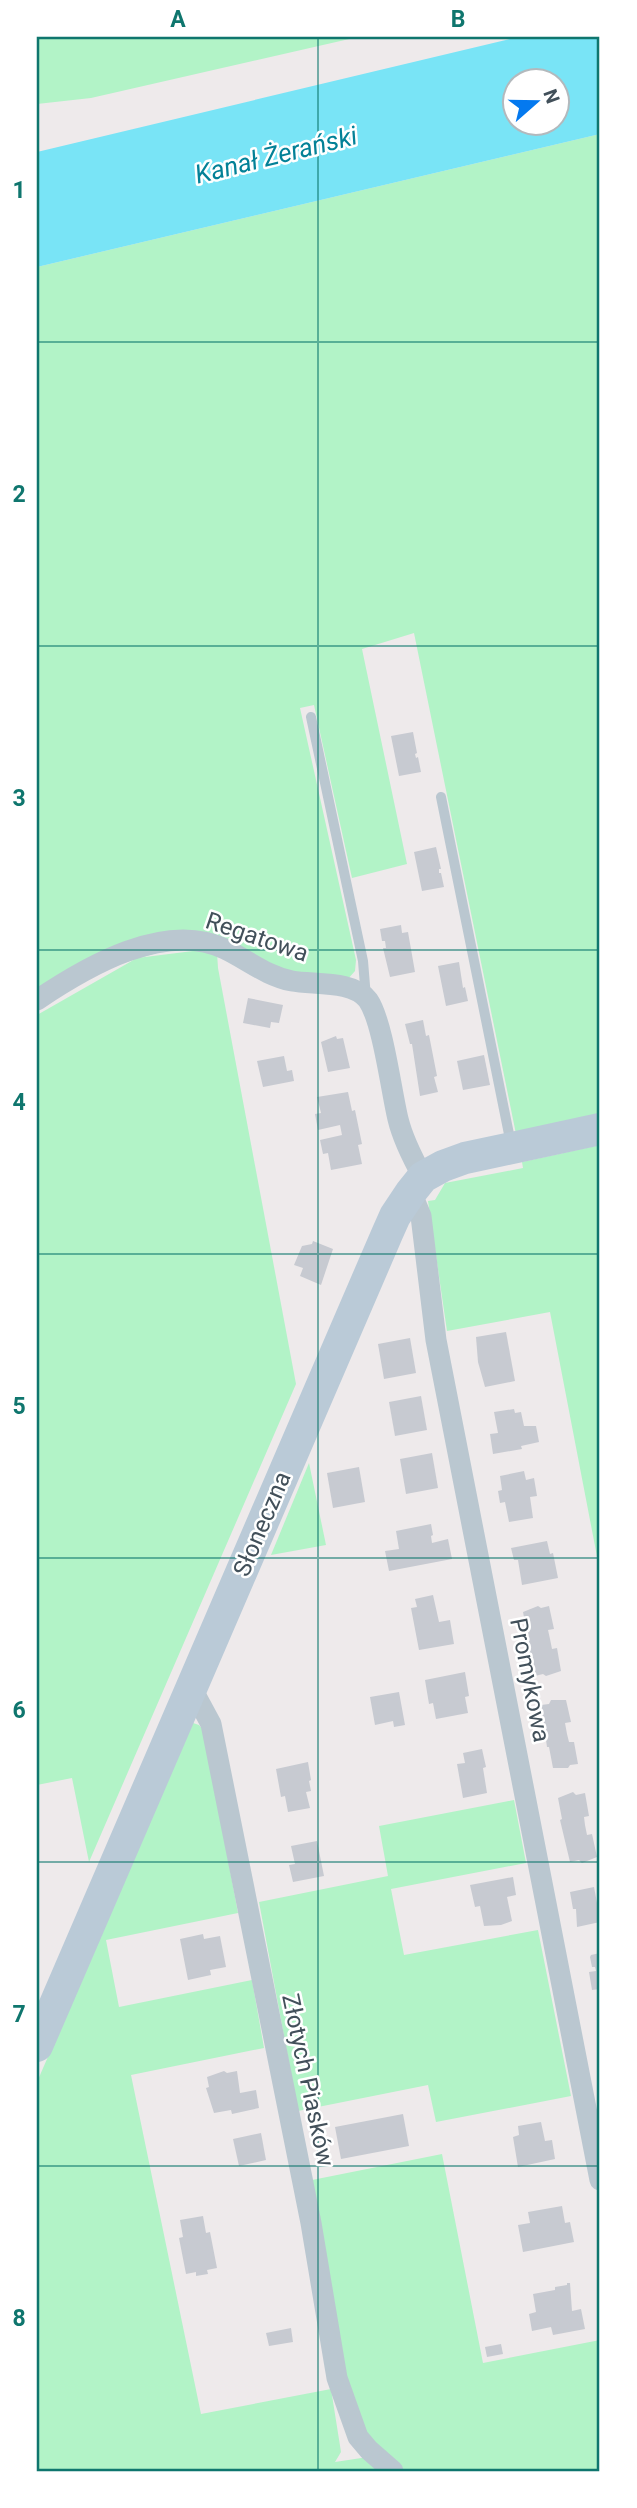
<svg xmlns="http://www.w3.org/2000/svg" width="637" height="2508" font-family="Roboto,sans-serif">
<style>
.green{fill:#b2f3c7}
.water{fill:#79e4f6;fill-rule:evenodd}
.building{fill:#c7cad1}
.lines{fill:none;stroke-linecap:round;stroke-linejoin:round}
.lane{stroke:#bac7d0;stroke-width:10}
.street{stroke:#bac7d0;stroke-width:21}
.secondary{stroke:#bacad7;stroke-width:32}
.grid{fill:none;stroke:#0f766e;stroke-width:2;stroke-opacity:0.55}
.labels{text-anchor:middle;dominant-baseline:central;stroke-width:5;stroke-linejoin:round;paint-order:stroke}
.street-label{font-size:24px;fill:#42505a;stroke:#fff}
.water-label{font-size:26px;font-style:italic;fill:#038197;stroke:#fff}
.neatline{fill:none;stroke:#0f766e;stroke-width:2.5}
.grid-label{font-size:23px;text-anchor:middle;font-weight:bold;fill:#0f766e}
</style>
<rect width="100%" height="100%" fill="#eeeaeb"/>
<g class="green">
<path d="M37,37H358L91,98L37,104Z"/>
<path d="M600,134V1118L516,1134L414,633L362,649L407,864L352,878L314,705L300,708L356,960L355,971L347,980L272,968L210,937L37,989V267Z"/>
<path d="M201,950L217,953L218,968L296,1384L89,1862L72,1778L37,1785V1015L137,958Z"/>
<path d="M600,1145V1572L550,1312L447,1331L428,1201L435,1200L445,1183L523,1168L522,1162Z"/>
<path d="M309,1463L326,1545L271,1555Z"/>
<path d="M193,1723L199,1725L204,1731L238,1913L106,1940L119,2007L252,1980L264,2048L131,2075L201,2414L331,2389L341,2452L335,2462L368,2457L382,2471H37V2082Z"/>
<path d="M514,1800L526,1863L391,1889L404,1955L538,1930L571,2096L436,2122L428,2085L298,2111L259,1902L388,1876L379,1826Z"/>
<path d="M442,2154L483,2363L600,2340V2471H401L361,2431L343,2373L312,2180Z"/>
</g>
<path class="water" d="M518,37H600V134L37,267V152ZM514,80H556V122H514Z"/>
<g class="building">
<path d="M413,732L417,753L415,754L416,758L418,757L421,772L399,776L391,736Z"/>
<path d="M436,847L441,869H439V873H441L444,887L422,891L414,852Z"/>
<path d="M401,925L402,933L408,932L415,972L390,977L383,948H386L385,941H382L380,929Z"/>
<path d="M459,962L463,988L465,987L468,1001L446,1006L438,966Z"/>
<path d="M248,998L283,1005L279,1023L271,1022L270,1028L243,1023Z"/>
<path d="M423,1020L426,1036L429,1035L437,1076L434,1077L438,1092L420,1096L412,1044H410L405,1024Z"/>
<path d="M336,1036L337,1039L343,1038L350,1068L328,1072L321,1042Z"/>
<path d="M484,1055L490,1085L463,1090L457,1061Z"/>
<path d="M284,1056L287,1071L292,1070L294,1081L263,1087L257,1061Z"/>
<path d="M348,1092L352,1111L355,1110L362,1144L358,1145L362,1164L331,1170L328,1153L323,1154L320,1140L342,1135L340,1125L318,1130L315,1114L321,1113L317,1097Z"/>
<path d="M313,1241L333,1249L321,1285L300,1276L303,1268L294,1265L302,1246L312,1244Z"/>
<path d="M506,1332L515,1381L485,1387L478,1362L476,1337Z"/>
<path d="M410,1338L416,1373L384,1379L378,1344Z"/>
<path d="M421,1396L427,1430L395,1436L389,1402Z"/>
<path d="M514,1409L515,1413L521,1412L524,1426H536L539,1442L521,1446L522,1449L493,1454L490,1434L498,1433L494,1412Z"/>
<path d="M432,1453L438,1488L406,1494L400,1459Z"/>
<path d="M359,1467L365,1502L333,1508L327,1473Z"/>
<path d="M524,1471L526,1480L534,1478L537,1496L530,1497L533,1518L509,1522L505,1502L500,1503L498,1491L502,1490L500,1476Z"/>
<path d="M431,1524L433,1535L431,1536L432,1543L448,1539L452,1559L389,1571L385,1551L399,1549L396,1531Z"/>
<path d="M547,1541L550,1554L553,1553L558,1578L522,1585L518,1560H514L511,1548Z"/>
<path d="M433,1595L439,1622L450,1620L454,1644L419,1650L411,1608L417,1607L415,1599Z"/>
<path d="M538,1606L541,1608L549,1606L554,1629L548,1630L550,1639L552,1649L557,1648L561,1671L546,1676L543,1674L535,1676L525,1633H527L523,1612Z"/>
<path d="M465,1672L469,1696L465,1697L468,1713L436,1719L433,1703L429,1704L425,1680Z"/>
<path d="M399,1692L405,1725L394,1727L393,1721L375,1725L370,1697Z"/>
<path d="M551,1700H566L571,1722L565,1723L567,1734L569,1742H574L578,1764L570,1765L568,1768H553L549,1747H547L541,1705L549,1704Z"/>
<path d="M482,1749L486,1767L483,1768L487,1793L463,1798L457,1764L465,1763L463,1753Z"/>
<path d="M308,1762L311,1780L309,1781L311,1791L306,1792L310,1808L288,1812L285,1796L281,1797L276,1769Z"/>
<path d="M573,1792L576,1795L585,1793L589,1816L584,1817L585,1825L587,1835L592,1834L597,1857L582,1863L579,1860L570,1862L560,1820L562,1819L558,1798Z"/>
<path d="M317,1841L324,1876L293,1882L289,1865L295,1864L291,1846Z"/>
<path d="M513,1877L516,1895L507,1897L512,1921L501,1925L484,1926L480,1906L475,1907L470,1885Z"/>
<path d="M594,1887L597,1903H600V1922L577,1927L576,1909H573L570,1892Z"/>
<path d="M203,1934L204,1939L220,1936L226,1967L210,1970L211,1975L188,1980L180,1939Z"/>
<path d="M600,1953V1989L592,1990L589,1972L596,1971L595,1967H592L590,1957L591,1955Z"/>
<path d="M224,2071L227,2073L237,2071L240,2093L256,2090L259,2108L232,2114L231,2110L214,2113L206,2088L209,2087L207,2077Z"/>
<path d="M403,2114L409,2146L341,2159L335,2127Z"/>
<path d="M541,2122L545,2141L552,2140L555,2159L518,2167L513,2137L519,2135L518,2126Z"/>
<path d="M261,2133L266,2160L239,2166L233,2139Z"/>
<path d="M562,2206L565,2223L570,2222L574,2242L523,2252L518,2225L530,2223L528,2212Z"/>
<path d="M203,2216L206,2233L210,2232L217,2268L207,2270L208,2274L196,2276V2272L186,2274L179,2238L183,2237L180,2220Z"/>
<path d="M567,2283H570L572,2311L581,2309L585,2329L553,2335L551,2327L532,2331L529,2314L536,2312L533,2294L555,2290V2287L567,2285Z"/>
<path d="M291,2328L293,2342L269,2346L266,2333Z"/>
<path d="M501,2344L503,2354L487,2357L485,2347Z"/>
</g>
<g class="lines">
<g class="lane">
<path d="M311,717L363,961L366,998"/>
<path d="M441,797L511,1144"/>
</g>
<g class="street">
<path d="M37,1000C86,967 165,920 225,949C248,960 266,976 292,981C314,985 353,980 368,1000C383,1022 391,1090 398,1119C403,1140 413,1159 423,1177"/>
<path d="M411,1192L421,1216L436,1340L600,2180"/>
<path d="M191,1687L211,1724L311,2223L337,2378L358,2437L369,2450L393,2471"/>
</g>
<path class="secondary" d="M37,2046L387,1234L395,1216L411,1192L423,1177L443,1166L465,1158L600,1129"/>
</g>
<path class="grid" d="M318,37V2471M37,342H600M37,646H600M37,950H600M37,1254H600M37,1558H600M37,1862H600M37,2166H600"/>
<g class="labels">
<g class="street-label">
<text transform="translate(257 937) rotate(19)">Regatowa</text>
<text transform="translate(262 1524) rotate(-67)">Słoneczna</text>
<text transform="translate(530 1680) rotate(79)">Promykowa</text>
<text transform="translate(308 2080) rotate(78)">Złotych Piasków</text>
</g>
<g class="water-label">
<text transform="translate(276 155) rotate(-14)">Kanał Żerański</text>
</g>
</g>
<rect width="637" height="2508" fill="none" stroke="#ffffff" stroke-width="77"/>
<g transform="translate(536 102) rotate(70)"><circle r="33" fill="#ffffff" stroke="#b3b9bd" stroke-width="2"/>
<path d="M0-5L12 26L0 18L-12 26Z" fill="#0479ef"/>
<text y="-10" font-size="19" font-weight="bold" text-anchor="middle" fill="#42505a">N</text>
</g>
<rect x="38" y="38" width="560" height="2432" class="neatline"/>
<g class="grid-label">
<text x="178" y="27">A</text>
<text x="458" y="27">B</text>
<text x="19" y="198">1</text>
<text x="19" y="502">2</text>
<text x="19" y="806">3</text>
<text x="19" y="1110">4</text>
<text x="19" y="1414">5</text>
<text x="19" y="1718">6</text>
<text x="19" y="2022">7</text>
<text x="19" y="2326">8</text>
</g>
</svg>
